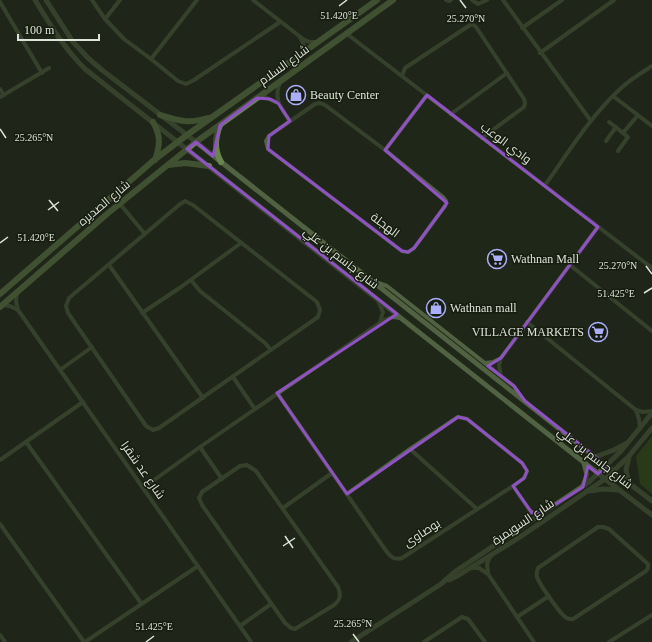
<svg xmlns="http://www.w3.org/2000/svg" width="652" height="642" font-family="'Times New Roman',Cairo,serif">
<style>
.green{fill:#365317}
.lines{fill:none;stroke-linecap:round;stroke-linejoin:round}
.minor{stroke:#506241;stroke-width:4}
.tertiary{stroke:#506241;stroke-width:5}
.secondary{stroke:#68854f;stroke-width:6}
.marked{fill:none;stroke:#8f51c4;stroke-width:3;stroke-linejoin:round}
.ticks{fill:none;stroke:#dee4da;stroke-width:1.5}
.labels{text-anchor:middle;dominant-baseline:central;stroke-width:3;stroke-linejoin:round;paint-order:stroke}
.street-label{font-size:12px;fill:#dee4da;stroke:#161d0f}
.poi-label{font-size:12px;fill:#dee4da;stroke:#161d0f;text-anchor:start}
.ticks-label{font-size:10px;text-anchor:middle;fill:#dee4da;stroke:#161d0f;stroke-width:3;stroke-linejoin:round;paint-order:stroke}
</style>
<rect width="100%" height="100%" fill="#1f2719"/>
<path class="green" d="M652,436V494L640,484L636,456Z"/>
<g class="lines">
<g class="minor">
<path d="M92,0L105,19L124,39L151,59L178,81L186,84L194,80L280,22"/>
<path d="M253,0L303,39L309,42H316"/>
<path d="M446,0L449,1L451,0"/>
<path d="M472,0L478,4L487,0"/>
<path d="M503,0L591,121"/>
<path d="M0,2L42,73"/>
<path d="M105,19L120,0"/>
<path d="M522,28L562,0"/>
<path d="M347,34L652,268"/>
<path d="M300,37L304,45L303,52"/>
<path d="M540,53L614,0"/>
<path d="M151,59L197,0"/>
<path d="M402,76L405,68L467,27L472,24L476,27L524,99L525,103L524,107L482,138"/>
<path d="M280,82C273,100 281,107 290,121"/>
<path d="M0,89L4,95"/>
<path d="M613,96L652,126"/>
<path d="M0,97L49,68"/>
<path d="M258,98L265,97L278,103"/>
<path d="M320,103L325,105L385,150L443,197L446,201L445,206L414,248L408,252L402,251L268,149L266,141L269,136L315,104Z"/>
<path d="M451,114L507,73"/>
<path d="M609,122L623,133"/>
<path d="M606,141L616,127"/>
<path d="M385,150L427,95"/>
<path d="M618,151L628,137L623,133L638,115"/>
<path d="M545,185C568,153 590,117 619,90C629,80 641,73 652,66"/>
<path d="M185,201L193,205L317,302L320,310L318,317L159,428L153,430L146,426L68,313L66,306L69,298L179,205Z"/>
<path d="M120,204L145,234"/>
<path d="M109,265L203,398"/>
<path d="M570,265L652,331"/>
<path d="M191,280L200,291L265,343L271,350"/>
<path d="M373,281L387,286L514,386L524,401"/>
<path d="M17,293L16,301L18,310L251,642"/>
<path d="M378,301L383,312L380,322"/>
<path d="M3,305L10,306L18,310"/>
<path d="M142,313L181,287L241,243"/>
<path d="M527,322L636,410L643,412L652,411"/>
<path d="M485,363L493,362L501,358"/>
<path d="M60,370L92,347"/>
<path d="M501,376L499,365L501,358L598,227"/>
<path d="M233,377L255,409"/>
<path d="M277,393L384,548C389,555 393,561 402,558L513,486L524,478L527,471L522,463L467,419L458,417L410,449L347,494"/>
<path d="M636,410L639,419L640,429"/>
<path d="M26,442L141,603"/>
<path d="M200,447L222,479"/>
<path d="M410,449L477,509"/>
<path d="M0,460L83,402"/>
<path d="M247,465L256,471L338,587C341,595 341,599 334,605L295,629L291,628L285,623L202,505L199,498L202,492L240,466Z"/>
<path d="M513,486L530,511L535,513H542"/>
<path d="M143,488L200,447L384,320L392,317L401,318"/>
<path d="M283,508L332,473"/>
<path d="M527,523L530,511"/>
<path d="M0,524L84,642"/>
<path d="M598,527H603L609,529L648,564V568L646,571L573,619C572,619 568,619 567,618C561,616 539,583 537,577C536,574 537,571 538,568Z"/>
<path d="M471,568H479L488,574L534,642"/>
<path d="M488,573L487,564L491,555"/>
<path d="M517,617L549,596"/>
<path d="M240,626L271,604"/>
<path d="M0,635L5,642"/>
<path d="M85,642L198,566"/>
<path d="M424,642L462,617L468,619L485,642"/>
<path d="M609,642L652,615"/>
</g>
<g class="tertiary">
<path d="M35,0C51,26 63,47 85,69L605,479L652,515"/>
<path d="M46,0L73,42L88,58L102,70L187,135L595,457L652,501"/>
<path d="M595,457L614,450L627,443"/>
<path d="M629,457L626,470L629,483"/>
<path d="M583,486L587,475L584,463"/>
<path d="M590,491L603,489L618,490"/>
<path d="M449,580L459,575L520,537L605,479L629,456L652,428"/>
<path d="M351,642L441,584L456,571L589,482L621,451L652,413"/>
</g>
<g class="secondary">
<path d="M160,115C179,121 188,124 208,118"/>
<path d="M153,122C161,136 160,145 155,160"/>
<path d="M220,125C215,139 214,149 221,162"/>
<path d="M168,165L185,163L209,166"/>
<path d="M0,294L154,160L187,135L377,0"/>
<path d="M0,307L107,214L196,142L393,0"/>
</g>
</g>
<path d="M0 0H652V642H0ZM427,95L598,227L501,358L488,366L514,386L525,401L607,466L598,474L588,466L583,487L542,513H532L513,486L524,478L527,471L522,463L467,419L458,417L347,494L277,393L397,314L187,149L196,142L213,156L220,125L257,98L270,99L278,103L290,121L269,136L268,149L402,251L408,252L414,248L447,203L385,150Z" fill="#1f2719" fill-opacity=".55" fill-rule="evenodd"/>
<path class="marked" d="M427,95L598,227L501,358L488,366L514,386L525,401L607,466L598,474L588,466L583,487L542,513H532L513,486L524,478L527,471L522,463L467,419L458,417L347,494L277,393L397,314L187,149L196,142L213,156L220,125L257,98L270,99L278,103L290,121L269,136L268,149L402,251L408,252L414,248L447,203L385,150Z"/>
<path class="ticks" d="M460,0L466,8M339,6L347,0M0,129L6,138M49,200L58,211M48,210L59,202M0,243L8,237M646,266L652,274M644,293L652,288M285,536L293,548M283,546L295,538M353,634L359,642M146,642L154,636"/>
<defs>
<symbol id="shop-ring" viewBox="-11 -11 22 22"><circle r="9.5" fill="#161d0f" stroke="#abaffb" stroke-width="1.5"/><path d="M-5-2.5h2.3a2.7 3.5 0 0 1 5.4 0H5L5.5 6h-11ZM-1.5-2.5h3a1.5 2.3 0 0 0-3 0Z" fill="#abaffb"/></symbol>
<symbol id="supermarket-ring" viewBox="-11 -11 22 22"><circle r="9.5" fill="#161d0f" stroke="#abaffb" stroke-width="1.5"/><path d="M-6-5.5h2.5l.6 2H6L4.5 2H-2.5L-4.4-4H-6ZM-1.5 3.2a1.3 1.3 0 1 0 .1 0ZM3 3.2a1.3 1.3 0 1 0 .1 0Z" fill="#abaffb"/></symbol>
</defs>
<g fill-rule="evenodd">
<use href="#shop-ring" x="285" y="84" width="22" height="22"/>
<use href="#supermarket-ring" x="486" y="248" width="22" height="22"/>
<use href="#shop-ring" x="425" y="297" width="22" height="22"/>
<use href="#supermarket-ring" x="587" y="321" width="22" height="22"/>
</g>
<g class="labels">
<g class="street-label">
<text transform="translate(284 65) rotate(-36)">شارع السلام</text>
<text transform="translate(506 143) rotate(37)">وادي الوعب</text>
<text transform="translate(104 203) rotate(-40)">شارع الصديره</text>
<text transform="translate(385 225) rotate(37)">الهجلة</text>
<text transform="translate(341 258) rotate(38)">شارع جاسم بن علي</text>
<text transform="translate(595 458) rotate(38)">شارع جاسم بن علي</text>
<text transform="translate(143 470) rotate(55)">شارع عد شقرا</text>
<text transform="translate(523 522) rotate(-34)">شارع السويمرة</text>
<text transform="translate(422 533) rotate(-33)">بوصاوى</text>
</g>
<g class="poi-label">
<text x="310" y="95">Beauty Center</text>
<text x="511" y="259">Wathnan Mall</text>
<text x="450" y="308">Wathnan mall</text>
<text x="584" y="332" text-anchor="end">VILLAGE MARKETS</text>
</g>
</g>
<g class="ticks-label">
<text x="339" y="19">51.420°E</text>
<text x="466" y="22">25.270°N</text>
<text x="34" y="141">25.265°N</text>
<text x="36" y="241">51.420°E</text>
<text x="618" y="269">25.270°N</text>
<text x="616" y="297">51.425°E</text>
<text x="353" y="627">25.265°N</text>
<text x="154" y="630">51.425°E</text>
</g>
<path d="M18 34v6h81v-6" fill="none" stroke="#dee4da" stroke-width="2"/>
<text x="24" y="34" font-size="12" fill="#dee4da" stroke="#161d0f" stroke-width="3" paint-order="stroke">100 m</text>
</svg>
